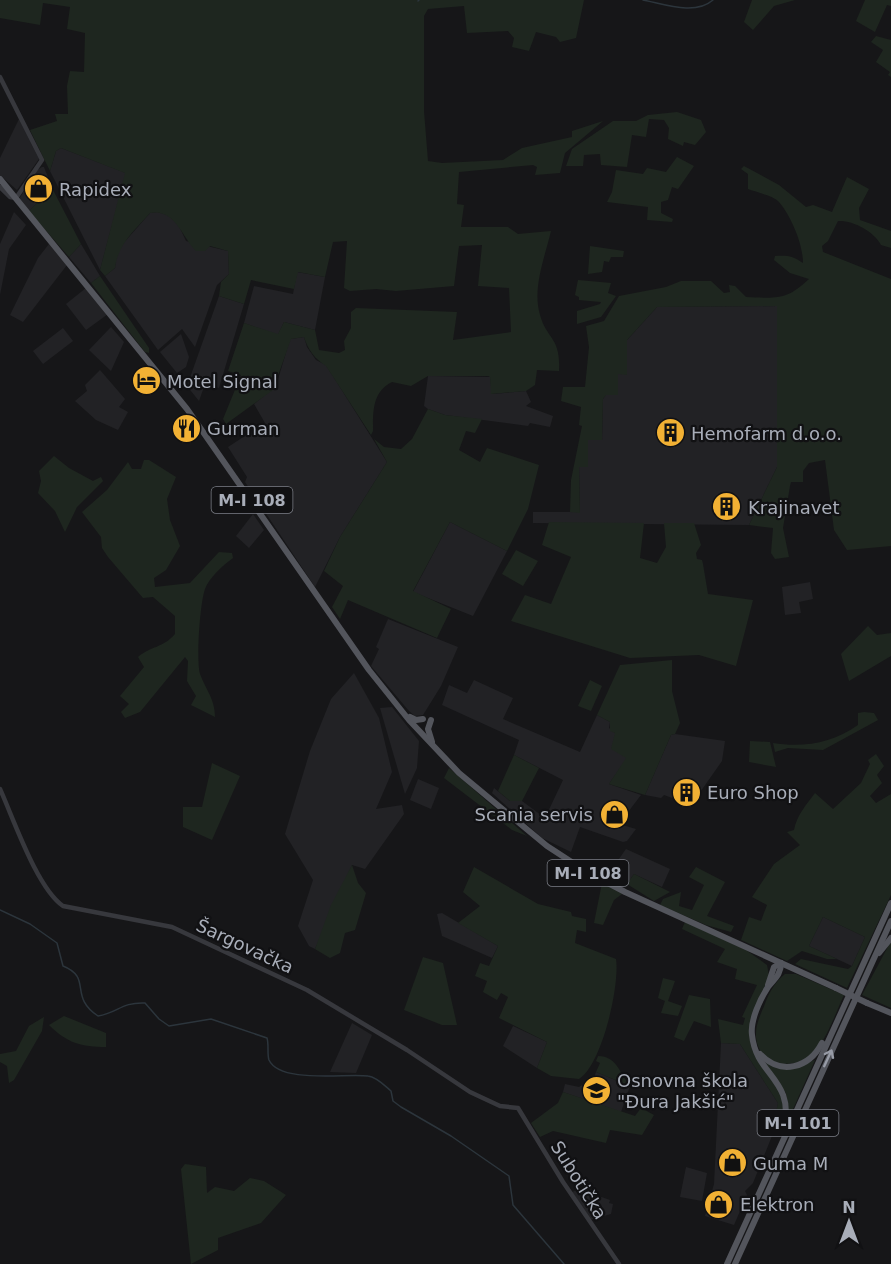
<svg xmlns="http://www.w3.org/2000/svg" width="891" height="1264" font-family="'DejaVu Sans',sans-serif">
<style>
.built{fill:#222225}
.green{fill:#1e261f}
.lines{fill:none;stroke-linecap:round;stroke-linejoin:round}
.stream{stroke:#2c353c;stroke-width:1.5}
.tertiary{stroke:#37383d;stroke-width:4.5}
.primary{stroke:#53555c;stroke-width:6}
.primary-bridge{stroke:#53555c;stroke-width:6}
.oneway{stroke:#979ba6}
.labels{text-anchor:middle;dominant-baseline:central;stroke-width:4.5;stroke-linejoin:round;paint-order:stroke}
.shield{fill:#111113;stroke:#7b7e86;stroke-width:1.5}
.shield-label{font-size:16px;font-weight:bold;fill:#a8adb8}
.poi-label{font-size:18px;fill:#a8adb8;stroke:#111113;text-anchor:start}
.street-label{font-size:18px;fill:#a8adb8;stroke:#111113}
</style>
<rect width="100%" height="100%" fill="#161618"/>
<g class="built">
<path d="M19,119L39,159L17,190L0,175V158Z"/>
<path d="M61,148L126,173L100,270L50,171L56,151Z"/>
<path d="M42,167H44L52,188L29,211L19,199L37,170Z"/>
<path d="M14,212L26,225L9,249L0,295V244Z"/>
<path d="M157,212L168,215L178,224L186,241L228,251L229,274L217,285L195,347L182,329L158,350L105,276L115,268L116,255L121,246L150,213Z"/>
<path d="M49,244L67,265L23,322L10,315L38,258Z"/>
<path d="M81,244L100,276L91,283L69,257Z"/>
<path d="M297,272L325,277L315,330L284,322L278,335L244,323L254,286L293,294Z"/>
<path d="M86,288L108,314L86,330L66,304Z"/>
<path d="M219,296L244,304L219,388L205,384L199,401L187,386Z"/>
<path d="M777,306V467L749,525L533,523V512H580L579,467L588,440H602L603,399L618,374H627V340L657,307Z"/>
<path d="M111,327L124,342L111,371L89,350Z"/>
<path d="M63,328L73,341L43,364L33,351Z"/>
<path d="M181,334L189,357L186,367L177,373L160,352Z"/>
<path d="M304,337L307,347L316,360L326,365L387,462L340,537L315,587L245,482L247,477L228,447L265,423L254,404L276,386L290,339Z"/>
<path d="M100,370L125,399L119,407L128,412L118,430L96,420L75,401L87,391L85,385Z"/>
<path d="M428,376L490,377L492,394L526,391L531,402L526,406L553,416L550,427L530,423L528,426L445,415L428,409L424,406Z"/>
<path d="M253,514L264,530L249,548L236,536Z"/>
<path d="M450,522L507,551L473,616L413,592Z"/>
<path d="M810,582L813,599L799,602L801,613L785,615L782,587Z"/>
<path d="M388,619L458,647L441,686L423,715L415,716L409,711L371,666L379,649L376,647Z"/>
<path d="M354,673L379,718L392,772L376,809L402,805L404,814L365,869L352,865L315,949L309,946L298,926L313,880L285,834L310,751L331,699Z"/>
<path d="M474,680L513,698L503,719L580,752L597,715L610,722L609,728L615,733L627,758L609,784L641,795L619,824L636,829L627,841L623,842L580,827L571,852L542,838L492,793L494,788L510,801H522L545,818L563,780L514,755L519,740L442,705L449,685L467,693Z"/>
<path d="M392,707L419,741L417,768L405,794L380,708Z"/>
<path d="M675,734L725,741L722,761L691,805L664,795L661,798L645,795L671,735Z"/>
<path d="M418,779L439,788L431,809L410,800Z"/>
<path d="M626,849L670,869L662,887L634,874L627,884L613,876L611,870Z"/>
<path d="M442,913L498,946L492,958L442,936L437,914Z"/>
<path d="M823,917L865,937L852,966L809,946Z"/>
<path d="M352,1023L372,1035L356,1073L330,1072Z"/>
<path d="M513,1026L547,1042L537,1068L503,1046Z"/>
<path d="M721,1043L740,1044L778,1103L772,1136L753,1183L745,1191L747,1195L734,1225L705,1216L714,1184Z"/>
<path d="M596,1072L630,1086L621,1112L563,1092L565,1084L579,1087L594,1078Z"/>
<path d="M686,1167L707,1173L702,1201L680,1197Z"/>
<path d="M579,1189L610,1200L609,1203L613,1204L611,1214L590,1220L572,1192Z"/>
</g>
<g class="green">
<path d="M0,0H584L576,38L560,42L556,37L536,32L529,51L512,47L514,38L508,31L467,33L464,6L428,9L424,16V111L428,161L442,163L503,160L522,148L572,137V131L603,121L565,153L560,173L535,175L537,167L533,165L459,172L457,204L464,205L461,227H508L518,234L551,231C545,257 532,288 540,315C547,340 561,337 559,371L537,370L535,385L526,391L491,394L490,377L488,376H428L411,386L392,382C372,392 373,412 373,431L371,435L326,366C315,359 308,350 304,337L291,339L273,390L226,424L223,419L241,375L228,371L244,323L278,334L284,322L315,330L319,350L339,353L345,350L344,341L351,328V312L356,308L457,312L453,340L511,332L509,288L478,286L482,245L459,246L454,286L396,291L376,289L350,291L344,288L347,241L333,242L325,277L298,272L294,289L251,280L244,304L219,296L221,282L229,274L228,251L210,246L205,251H196C182,237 175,208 150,213C135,230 118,244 115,268L105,276L100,270L125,173L61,148L56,151L50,171L30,130L57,121L55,114H68L67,86L70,71L84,72L85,33L67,29L70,7L43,3L40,25L0,18Z"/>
<path d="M752,0H795L774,6L753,30L744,22Z"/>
<path d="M865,0H891V6L887,5L875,32L856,21Z"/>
<path d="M876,36L891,40V77L888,75L890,72L876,62L883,50L871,42Z"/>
<path d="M677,112L701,120L706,132L695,145L684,142L683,146L668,139L669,128L664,120L649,119L646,137L632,135L627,167L601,165L600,154L584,155L583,166H566L572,149L613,121H636L648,115Z"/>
<path d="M677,157L694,166L678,189L672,187L668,200L661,202V213L673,219L672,222L647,220L648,207L607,202L612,192L616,170L643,174L647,168L666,172Z"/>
<path d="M744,166L779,185L806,207L813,205L832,212L847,177L869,189L859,208L860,220L891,231V248L881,245C874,231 852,220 838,221L828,241L822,246L823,252L891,279V546L847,550L834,530L825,460L809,463L803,471V482H791L790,486L783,528L789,557L775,559L771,553L773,528L749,525L777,467V306L657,307L627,340V375L618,374V395H606L603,399L602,440H588V467H579L580,513L570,512L571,480L582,426L579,425L581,407L561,401L563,387H585L589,347L586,326L604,321L619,296L666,287L681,281H711L724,293L730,292L729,285L735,286L746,297C776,298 786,301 809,279L790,273L774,260L775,256C787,255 793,256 803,263C803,244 791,216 779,202C774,196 756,192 748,189V174L741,169Z"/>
<path d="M52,188L81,244L69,257L29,211Z"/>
<path d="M590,246L624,251L623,257H611L609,262L604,261L602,272L588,274Z"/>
<path d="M100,276L149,348V353L145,352L91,283Z"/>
<path d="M578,280L611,283L608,293L616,296L601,317L577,324V311L600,304L601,302L579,300V297L575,295Z"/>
<path d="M428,409L445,415L482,419L475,433L466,431L459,450L480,462L487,448L539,465L528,509L507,551L450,522L413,591L451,609L437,638L348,600L340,619L332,607L343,586L324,571L340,537L387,462L374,439L384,447L401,449L412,439Z"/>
<path d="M54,456L69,468L93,481L101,477L103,481L77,507L65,532L55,511L38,493L41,481L39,471Z"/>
<path d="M144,460H149L176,477L167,499L170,520L180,546L166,570L154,578L155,587L190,583L219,552L232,553L233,558C223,565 209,578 205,589C200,603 196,660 200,674C206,690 215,699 215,717L191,705L196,696L187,681L188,661L185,657L140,712L125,718L121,712L129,704L120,696L144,667L138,657C151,646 163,648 175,634V616L153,597L143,598L108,557L102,548L101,537L82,512L107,490L128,462L132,469H141Z"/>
<path d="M549,522L644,523L640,558L657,563L666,547L664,523H694L701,545L696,553L697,559L702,560L703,564L708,594L753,600L736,666L699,655L630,658L511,621L525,595L551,604L571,557L542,545Z"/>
<path d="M516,550L538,561L523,586L502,574Z"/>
<path d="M868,626L877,635L891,633V656L849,681L841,654Z"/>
<path d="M672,660V691L680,723L675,734L671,735L645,795L609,784L626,758L611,749L615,733L610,731V722L597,715L620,665Z"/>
<path d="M590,680L602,686L591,711L578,706Z"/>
<path d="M864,712L874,713L878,720L823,750L788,748L775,752L773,743C803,748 833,743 858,725V713Z"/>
<path d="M750,741L770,742L776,767L749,762Z"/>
<path d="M876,754L884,766L877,775L882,783L870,796L876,803L891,794V895L847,988L795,964L801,959L848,969L852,966L865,937L823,917L809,946L837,959H827L802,951L787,961L741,940L749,917L761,921L767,905L752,897L774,864L800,845L787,832L794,830C797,815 806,805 815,793L833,809L861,783L870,764L868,760Z"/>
<path d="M514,755L539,768L522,801H510L498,791Z"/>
<path d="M212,763L240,776L212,840L183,827V807H202Z"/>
<path d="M449,768L527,836L512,830L444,778Z"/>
<path d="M352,865L358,883L366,893L355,930L345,933L340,953L330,958L315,949L331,905Z"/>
<path d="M474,867L538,904L571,912L572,916L586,919V932L577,930L575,943L616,959C620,985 602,1065 579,1079L551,1076L537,1068L547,1042L499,1018L508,997L501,993L497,1000L483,992L487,981L475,976L480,963L489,966L498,946L458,923L480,906L463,892Z"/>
<path d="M696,867L725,882L707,916L734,926L731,932L706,925L660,905L663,899L681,892L679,906L692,910L704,885L689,877Z"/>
<path d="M634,874L670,892L654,901L627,884Z"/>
<path d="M602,883L622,894L614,900L603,925L594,923Z"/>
<path d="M685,922L746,950L767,965L769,976L750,1024L751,1046L786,1101L783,1125L772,1131L778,1103L740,1044L721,1043L718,1019L743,1025L745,1018L742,1017L757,985L735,979L737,969L717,962L725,949L682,929Z"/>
<path d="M891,941V1008L862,995Z"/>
<path d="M423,957L443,963L457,1025H442L404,1010Z"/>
<path d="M785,974H796L844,995C836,1012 828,1036 816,1050C799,1071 759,1069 756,1037C755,1024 762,1012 766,1001C770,991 776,981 785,974Z"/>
<path d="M663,978L675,981L668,1001L682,1006L678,1016L661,1013L665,1001L658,998Z"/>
<path d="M689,995L710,999L711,1027L694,1021L684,1041L674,1037Z"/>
<path d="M64,1016L106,1033V1047C81,1047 67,1043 49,1025Z"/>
<path d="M44,1017L42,1031L14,1080L9,1083L7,1066L0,1062V1054L16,1051L29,1026Z"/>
<path d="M598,1056C617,1056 620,1074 630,1086L596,1072L600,1063L596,1061Z"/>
<path d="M815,1060L789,1118L786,1093L765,1062L788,1069Z"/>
<path d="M563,1092L635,1116L641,1108L654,1115L642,1135L610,1130L606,1143L553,1131L540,1137L531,1123L558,1103Z"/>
<path d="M185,1164L206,1167L207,1193L215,1187L234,1191L250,1178L264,1181L286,1195L261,1223L218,1238V1250L191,1264L181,1169Z"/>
</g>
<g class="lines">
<g class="stream">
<path d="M643,0C664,4 695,16 713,0"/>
<path d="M418,1L419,0"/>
<path d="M0,910L30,924L57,943L63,966C93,978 68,996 98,1016C118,1013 121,1002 145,1003L159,1019L169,1026L211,1019L267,1038C269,1044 267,1055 269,1060C280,1084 347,1073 368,1076C377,1077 385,1086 391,1091L393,1101L401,1107L451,1136L509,1176L513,1205L564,1264"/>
</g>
<g class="tertiary">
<path d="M0,77L42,160L16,198L10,197L0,187"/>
<path d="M0,789C14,820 37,888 63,906L172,927L307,990L407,1050L470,1092L500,1106L518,1108L563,1182L619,1264"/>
</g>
<g class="primary">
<path d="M0,179L187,409L369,670L409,720L459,773L547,846L587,872L625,892L836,988"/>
<path d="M410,717L416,720L423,719"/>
<path d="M431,720L428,729L432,742"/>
<path d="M879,953L891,938"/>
<path d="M781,963C781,975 774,979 768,987C760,999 750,1021 752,1035C756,1076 795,1079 784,1128"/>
<path d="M768,985L774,967L781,963"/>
<path d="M867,1003L891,1013"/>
<path d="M760,1054C781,1076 809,1068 822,1043"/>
<path d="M727,1264L891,903"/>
<path d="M735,1264L891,921"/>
</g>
<path class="primary-bridge" d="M836,988L867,1003"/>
</g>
<defs><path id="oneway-shaft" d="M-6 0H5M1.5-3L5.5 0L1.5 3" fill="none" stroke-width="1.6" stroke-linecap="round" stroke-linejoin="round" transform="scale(1.5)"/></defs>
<use class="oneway" href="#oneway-shaft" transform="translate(828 1058) rotate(-65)"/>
<defs>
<symbol id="shop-disc" viewBox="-11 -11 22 22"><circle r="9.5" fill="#f2b134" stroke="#111113"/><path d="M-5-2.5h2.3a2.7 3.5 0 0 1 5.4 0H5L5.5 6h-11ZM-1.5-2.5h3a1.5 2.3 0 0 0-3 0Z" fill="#111"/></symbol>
<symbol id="hotel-disc" viewBox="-11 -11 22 22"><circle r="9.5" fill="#f2b134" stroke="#111113"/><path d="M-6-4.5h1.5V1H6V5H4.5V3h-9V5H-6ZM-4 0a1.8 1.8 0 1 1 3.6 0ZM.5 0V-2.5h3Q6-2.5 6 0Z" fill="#111"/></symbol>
<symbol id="restaurant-disc" viewBox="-11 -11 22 22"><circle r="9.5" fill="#f2b134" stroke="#111113"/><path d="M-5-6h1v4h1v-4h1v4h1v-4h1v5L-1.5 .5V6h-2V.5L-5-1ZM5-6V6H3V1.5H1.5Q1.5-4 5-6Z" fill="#111"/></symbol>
<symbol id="building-disc" viewBox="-11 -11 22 22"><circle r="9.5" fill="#f2b134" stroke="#111113"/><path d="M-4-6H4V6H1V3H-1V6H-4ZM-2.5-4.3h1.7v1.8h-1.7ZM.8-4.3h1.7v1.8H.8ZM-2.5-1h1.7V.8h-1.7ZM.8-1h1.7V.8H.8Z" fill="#111"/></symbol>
<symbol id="school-disc" viewBox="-11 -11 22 22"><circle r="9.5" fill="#f2b134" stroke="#111113"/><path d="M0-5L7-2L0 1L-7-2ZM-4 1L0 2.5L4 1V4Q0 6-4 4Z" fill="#111"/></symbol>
</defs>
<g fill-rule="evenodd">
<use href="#shop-disc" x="22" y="172" width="33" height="33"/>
<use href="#hotel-disc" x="130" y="364" width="33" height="33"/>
<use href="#restaurant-disc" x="170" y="412" width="33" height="33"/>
<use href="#building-disc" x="654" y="416" width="33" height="33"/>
<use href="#building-disc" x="710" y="490" width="33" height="33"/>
<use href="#building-disc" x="670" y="776" width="33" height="33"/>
<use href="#shop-disc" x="598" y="798" width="33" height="33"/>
<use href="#school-disc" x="580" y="1074" width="33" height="33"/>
<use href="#shop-disc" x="716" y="1146" width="33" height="33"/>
<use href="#shop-disc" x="702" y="1188" width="33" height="33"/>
</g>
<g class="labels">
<g class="shield">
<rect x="211.5" y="487" width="81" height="26" rx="4.5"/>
<rect x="547.5" y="860" width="81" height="26" rx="4.5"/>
<rect x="757.5" y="1110" width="81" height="26" rx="4.5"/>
</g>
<g class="shield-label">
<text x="252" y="500">M-I 108</text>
<text x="588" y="873">M-I 108</text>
<text x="798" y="1123">M-I 101</text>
</g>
<g class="poi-label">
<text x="59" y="189">Rapidex</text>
<text x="167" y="381">Motel Signal</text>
<text x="207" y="428">Gurman</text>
<text x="691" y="433">Hemofarm d.o.o.</text>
<text x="748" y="507">Krajinavet</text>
<text x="707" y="792">Euro Shop</text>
<text x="593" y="814" text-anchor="end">Scania servis</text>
<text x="617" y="1080">Osnovna škola<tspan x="617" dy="21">"Đura Jakšić"</tspan></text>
<text x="753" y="1163">Guma M</text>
<text x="740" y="1204">Elektron</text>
</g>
<g class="street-label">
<text transform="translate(245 946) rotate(25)">Šargovačka</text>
<text transform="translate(579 1180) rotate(58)">Subotička</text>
</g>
</g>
<g transform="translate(849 1222)" stroke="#111113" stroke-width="4.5" paint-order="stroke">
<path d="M0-4.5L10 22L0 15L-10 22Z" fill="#a8adb8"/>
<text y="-9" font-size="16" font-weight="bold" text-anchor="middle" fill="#a8adb8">N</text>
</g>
</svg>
